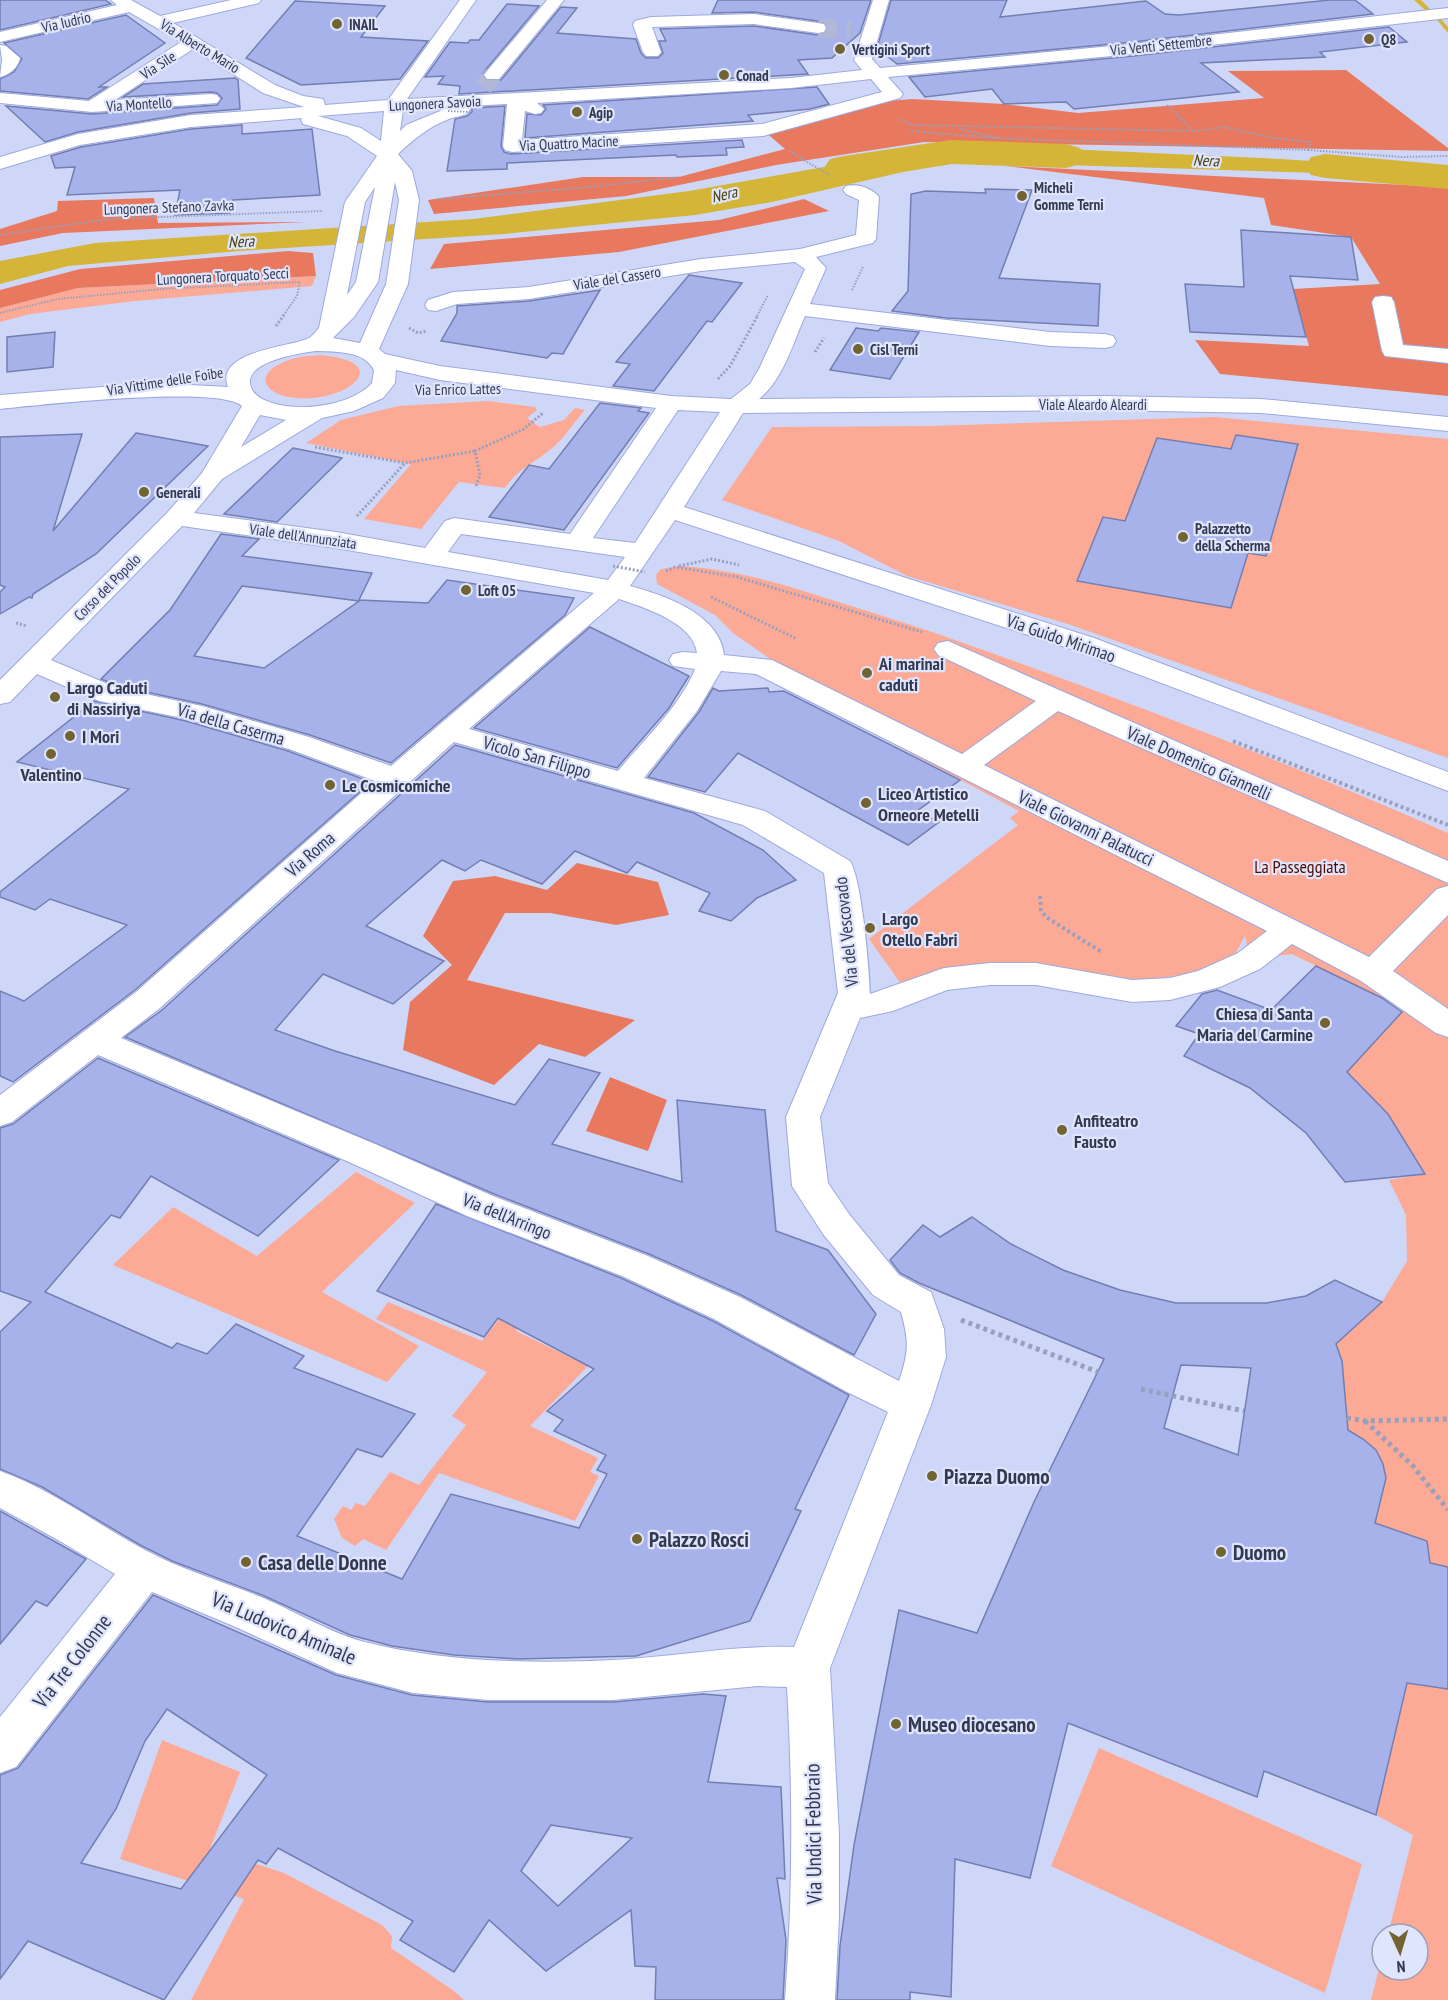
<svg xmlns="http://www.w3.org/2000/svg" width="1448" height="2000" font-family="'PT Sans Narrow',sans-serif">
<style>
.green{fill:#fca995;fill-rule:evenodd}
.forest{fill:#e8795f}
.water{fill:#d4b537}
.lines{fill:none;stroke-linecap:round;stroke-linejoin:round}
.stream{fill:#d4b537;fill-rule:evenodd}
.river{fill:#d4b537;fill-rule:evenodd}
.building{fill:#a6b2e9;stroke:#737eb1;stroke-width:1.5;fill-rule:evenodd}
.minor-tunnel{stroke:#b0b7d7;stroke-width:19;stroke-dasharray:19 10;stroke-linecap:butt}
.minor-casing{stroke:#9da9df;stroke-width:2}
.path-far3{stroke:#99a0be;stroke-width:2;stroke-dasharray:1.5 1.5;stroke-linecap:butt}
.path-far2{stroke:#99a0be;stroke-width:3;stroke-dasharray:2 2;stroke-linecap:butt}
.path-far1{stroke:#99a0be;stroke-width:4;stroke-dasharray:3 3;stroke-linecap:butt}
.path{stroke:#99a0be;stroke-width:5;stroke-dasharray:4 4;stroke-linecap:butt}
.minor{fill:#fff;fill-rule:evenodd}
.path-bridge-far1{stroke:#99a0be;stroke-width:2;stroke-dasharray:1.5 1.5;stroke-linecap:butt}
.path-bridge{stroke:#99a0be;stroke-width:3;stroke-dasharray:2 2;stroke-linecap:butt}
.poi-dot{fill:#726432;stroke:#dfe5fc;stroke-width:2}
.labels{text-anchor:middle;dominant-baseline:central;stroke-width:4.5;stroke-linejoin:round;paint-order:stroke}
.far-street-label{font-size:15px;fill:#34394f;stroke:#dfe5fc}
.far-poi-label{font-size:15px;font-weight:bold;fill:#34394f;stroke:#dfe5fc;text-anchor:start}
.far-water-label{font-size:16px;font-style:italic;fill:#4b3f0b;stroke:#dfe5fc}
.street-label{font-size:18px;fill:#34394f;stroke:#dfe5fc}
.poi-label{font-size:18px;font-weight:bold;fill:#34394f;stroke:#dfe5fc;text-anchor:start}
.park-label{font-size:18px;fill:#510b00;stroke:#dfe5fc}
.near-poi-label{font-size:21px;font-weight:bold;fill:#34394f;stroke:#dfe5fc;text-anchor:start}
.near-street-label{font-size:21px;fill:#34394f;stroke:#dfe5fc}
</style>
<rect width="100%" height="100%" fill="#cfd7f9"/>
<g class="green">
<path d="M316,276L312,286L135,301L30,314L0,322V308L78,288Z"/>
<path d="M320,355C401,362 342,407 289,397C267,394 254,376 280,364C292,357 306,356 320,355Z"/>
<path d="M488,401L535,407L537,410L527,418L540,427L564,420L575,408L585,410C574,422 564,439 551,449C533,464 520,467 505,488L459,482L421,529L364,519L411,464L306,443L341,420L398,406Z"/>
<path d="M1215,417L1448,439V758L1068,624L907,576L839,541L722,500L772,427L930,426ZM1236,435L1298,445L1266,556L1248,553L1231,608L1077,581L1103,517L1125,521L1157,438L1231,449Z"/>
<path d="M681,566C738,570 782,584 835,601C880,615 925,629 969,645C1131,702 1291,764 1448,833V1567L1430,1563L1427,1541L1375,1523C1387,1477 1396,1457 1348,1430L1342,1361L1333,1334L1351,1331L1382,1302L1407,1261L1406,1215L1389,1180L1425,1174L1388,1114L1347,1072L1404,1009L1292,954L1268,957L1248,949L1245,936L1234,956L1195,973L1154,979L1130,980L968,966L929,973L901,984L869,939L1018,825L1010,818L1019,811L837,714L773,661L733,633L715,615L657,584L656,575L661,569Z"/>
<path d="M356,1172L415,1203L322,1292L419,1346L387,1382L113,1265L173,1207L257,1256Z"/>
<path d="M528,1282L539,1287L516,1331L588,1366L530,1426L598,1458L590,1472L599,1476L575,1521L439,1473L386,1550L363,1539L355,1546L342,1538L334,1519L343,1506L351,1510L356,1503L365,1506L390,1472L419,1485L466,1425L452,1416L487,1372L376,1319L388,1302L482,1341Z"/>
<path d="M1409,1676L1448,1689V2000H1371L1382,1957V1970H1418V1934H1388L1413,1835L1376,1815Z"/>
<path d="M162,1740L240,1772L210,1849L284,1873L382,1925L392,1936L391,1948L454,1991L464,2000H191L244,1899L120,1859Z"/>
<path d="M1099,1748L1362,1864L1325,1993L1051,1866Z"/>
</g>
<g class="forest">
<path d="M1346,70L1448,148V151L924,142L776,165L626,196L434,214L428,200L583,177H679L785,149L763,130L862,103L913,99L1004,104L1078,113L1264,98L1228,71Z"/>
<path d="M1005,166L1448,187V396L1220,374L1195,340L1309,346L1293,289L1380,284L1351,237L1271,225L1264,198Z"/>
<path d="M154,198L158,223L306,222L63,233L0,246V229L57,211L58,201Z"/>
<path d="M804,199L829,211L619,252L430,269L444,244L719,220Z"/>
<path d="M288,251L313,253L316,276L78,288L0,308V290L80,269Z"/>
<path d="M577,863L658,882L669,915L616,925L550,913H505L467,980L635,1020L585,1057L539,1044L494,1085L403,1050L410,1002L452,965L423,936L453,881L495,876L547,890Z"/>
<path d="M610,1077L667,1100L648,1151L586,1131Z"/>
</g>
<path class="water" d="M1066,149L1281,159L1418,168L1421,176L963,162L903,172L772,202L695,215L504,234L239,251L68,266L0,284V261L95,243L473,219L689,191L886,156Z"/>
<g class="lines">
<g class="stream">
<path d="M1414,0H1421L1430,9L1425,10Z"/>
<path d="M1440,18L1448,27V33L1437,20Z"/>
</g>
<g class="river">
<path d="M951,140L1066,144L1080,148L1086,156L1080,164L1066,168L951,164L844,180L830,177L824,168L830,159L844,156Z"/>
<path d="M1325,154L1448,165V189L1325,178L1311,175L1305,166L1311,157Z"/>
</g>
</g>
<g class="building">
<path d="M0,0H105L111,4L0,30Z"/>
<path d="M718,0H871L860,33L832,58L798,60L808,74L459,94L460,86L438,84L444,76L425,77L450,42L468,43L470,40H479L507,4L539,6L482,74L487,81L501,80L561,7L577,8L557,33L636,39L641,53L646,58H658L663,53L659,41H666L660,29L754,26L818,35L824,34L828,29L824,22L754,12L712,13Z"/>
<path d="M891,0H1007L1000,17L1146,1L1165,14L1179,15L1330,0H1355L1373,14L1133,42L897,64L877,48Z"/>
<path d="M295,1L385,6L361,37L428,41L400,79L301,85L246,58Z"/>
<path d="M126,15L165,43L99,87H107L88,99L0,91V79L14,72L22,59L4,43Z"/>
<path d="M1389,27L1407,42L1320,52L1325,57L1201,63L1239,92L1183,98L1074,109L1066,102L1004,104L992,89L925,97L909,77L1133,56Z"/>
<path d="M235,78L238,80L240,109L191,113L78,132L45,142L6,106L92,114L217,105L222,98L217,93L211,92L123,97L143,84Z"/>
<path d="M817,87L829,104L810,109L748,115L753,121L525,138L527,114L541,115L546,109L543,105Z"/>
<path d="M505,106L501,146L504,152L511,154L742,140L744,147L726,148L727,155L677,157L676,155L507,163V169L447,171L455,119L467,116L472,112V108Z"/>
<path d="M242,125V134L312,129L320,195L233,200L230,213L175,215L180,190L67,195L75,167L55,168L51,156L81,147L191,129Z"/>
<path d="M985,189L1032,190L999,278L1100,284L1098,326L946,318L892,311L908,291L911,194L926,191L986,193Z"/>
<path d="M1241,230L1351,237L1358,280L1290,276L1306,337L1190,332L1185,284L1244,287Z"/>
<path d="M689,275L742,283L712,322L707,321L654,391L613,386L630,364L616,362Z"/>
<path d="M600,290L563,354L552,353L547,358L441,341L457,313V306L529,301Z"/>
<path d="M856,328L878,331L881,328L919,332L890,379L830,370Z"/>
<path d="M55,332L53,367L7,372V337Z"/>
<path d="M600,403L641,408L638,411L649,413L564,530L489,517L529,465L549,469Z"/>
<path d="M136,433L208,446L96,554L33,594L32,598L29,597L0,614V592L5,587L0,585V437L82,434L53,531Z"/>
<path d="M1236,435L1298,444L1266,556L1248,553L1231,608L1077,581L1103,517L1125,521L1157,438L1231,449Z"/>
<path d="M293,448L342,458L277,522L224,514Z"/>
<path d="M221,534L259,539L242,556L372,573L359,600L428,603L447,580L574,598L565,615L391,763L310,735L202,704L118,686L101,679L170,610ZM242,586L359,601L264,668L194,656Z"/>
<path d="M590,627L689,676L669,708L617,768L474,728Z"/>
<path d="M713,688L719,691L768,688L769,692L784,691L960,780L917,811L939,822L908,845L738,753L705,792L648,777L699,712Z"/>
<path d="M94,701L186,721L288,751L371,782L135,990L13,1082L0,1076V991L24,1001L127,925L50,899L35,910L0,897V892L129,789L17,762Z"/>
<path d="M455,745L694,813L763,850L796,880L757,898L731,921L699,911L710,893L637,862L627,873L575,851L542,884L481,860L465,871L442,860L366,926L444,961L393,1004L323,974L275,1030L335,1051L515,1105L549,1059L600,1073L552,1144L682,1182L677,1100L765,1110L776,1231L828,1250L876,1314L854,1355L741,1295L649,1254L494,1194L125,1037L162,1010Z"/>
<path d="M1316,966L1382,998L1402,1012L1347,1072L1388,1114L1425,1174L1345,1182L1306,1133L1250,1088L1184,1056L1199,1034L1176,1026L1202,994L1217,990L1271,1010Z"/>
<path d="M98,1058L339,1160L258,1236L151,1176L120,1218L111,1215L45,1292L172,1348L177,1343L207,1354L236,1324L304,1356L294,1368L415,1414L382,1457L357,1449L297,1536L402,1579L451,1494L579,1528L607,1474L597,1470L606,1455L554,1431L563,1420L547,1411L594,1369L498,1318L484,1337L377,1291L436,1204L621,1278L713,1321L849,1395L795,1509L801,1511L750,1621L636,1656L518,1659L454,1655L392,1646L350,1635L262,1595L172,1561L140,1545L42,1487L0,1469V1332L31,1302L0,1291V1128L13,1124Z"/>
<path d="M972,1217L1011,1244L1063,1270L1120,1290L1176,1303H1266L1306,1296L1335,1280L1382,1302L1336,1344L1342,1361L1348,1430L1363,1439L1376,1450L1383,1464L1386,1478L1375,1523L1427,1541L1430,1563L1448,1567V1689L1407,1683L1376,1815L1264,1771L1257,1797L1068,1723L1030,1878L955,1859L951,1997L910,1992V2000H837L840,1946L854,1845L899,1610L977,1633L1034,1502L1104,1359L919,1283L900,1273L890,1260L923,1225L940,1237ZM1181,1365L1251,1368L1238,1455L1164,1428Z"/>
<path d="M0,1511L86,1559L47,1606L36,1601L0,1644Z"/>
<path d="M153,1595L336,1675L412,1695L488,1702H613L703,1694L726,1696L708,1782L781,1787L785,1879L777,1878L786,1940L783,2000H655L656,1967L635,1966L631,1910L546,1971L489,1920L454,1972L400,1940L413,1921L278,1848L266,1864L258,1860L164,2000L28,1941L0,1979V1775L18,1768ZM167,1709L267,1775L181,1889L81,1863L116,1809L145,1741ZM551,1825L632,1838L558,1906L521,1871Z"/>
</g>
<g class="lines">
<g class="minor-tunnel">
<path d="M818,28L851,30"/>
<path d="M483,87L493,75"/>
</g>
<defs>
<g id="minor">
<path d="M111,0H131L160,16L231,0H261L259,3L173,23L275,85L303,96L323,99L325,105L388,100L460,0H476L407,99L791,78L862,70L854,60L873,0H889L872,59L880,68L1133,44L1448,8V18L1133,54L888,77L903,94L900,98L763,136L512,152L505,150L503,146L507,104L468,106L470,110C465,117 456,116 449,119C428,127 414,139 398,154L412,171L419,200L408,284L379,349L385,354L440,366L671,396L731,399L750,384L759,369L805,269L795,262L701,271L529,299L457,304L436,311L428,310L425,305L428,300L453,292L529,287L701,259L800,249L856,235L859,200L846,194L843,190L846,186C857,183 872,188 879,197L876,239L873,243L816,257L826,268L810,304L1050,332L1105,334L1113,336L1116,341L1113,346L1105,348L1050,346L805,316C793,343 783,380 759,399L1104,396L1261,399L1448,417V431L1261,413L1104,410L743,413L684,507L1094,638L1448,772V791L1074,650L675,520L630,586C664,595 720,614 724,655L772,660L962,754L1036,701L938,655L934,649L938,643L948,641L1448,861V883L1058,711L984,765L1369,957L1437,889L1448,886V915L1393,971L1448,1009V1037L1436,1033L1361,981L1292,944L1260,969L1220,987L1170,1000L1132,1002L1036,985H990L947,990L893,1011L860,1018L820,1117L828,1183L849,1214L899,1275L931,1292L944,1329L946,1357L931,1405L830,1668L839,1834V1918L835,2000H785C793,1896 793,1792 787,1687L758,1686L613,1700H488L413,1693L337,1673L231,1625L152,1592L16,1767L0,1773V1717L115,1574L58,1540L0,1508V1471C57,1491 105,1531 159,1557C192,1573 227,1583 261,1597C292,1610 329,1632 361,1641C440,1662 531,1664 613,1660C674,1657 733,1645 794,1647L888,1412L847,1392L714,1319L622,1276L467,1216L349,1162L98,1055L12,1122L0,1126V1095L136,992L375,781L289,749L187,719L99,701L37,674L10,702L0,704V680L167,513L202,473L242,406C219,385 38,405 0,409V395L153,383L228,387C214,350 293,347 309,338C313,336 316,331 319,328L345,202L377,156L347,136L303,124L301,120L302,118L191,127L80,145L0,169V157L78,134L191,115L304,107L263,93L193,49L115,100L211,94L217,95L220,99L217,103L92,112L0,103V93L89,101L181,42L129,12L0,42V32L117,5ZM871,79L882,92L762,124L522,140L525,111L535,114L541,113L544,109L537,103L791,88ZM450,107L406,125L400,131L403,110ZM384,111L381,141L361,128L318,116ZM395,182L399,200L386,284L360,343L333,338L354,317L378,282ZM375,187L356,282L347,295L365,202ZM316,351C335,352 364,350 374,370L372,383C351,406 301,412 272,403C263,400 254,396 251,387C241,362 300,353 316,351ZM396,370L440,380L656,408L570,534L454,518L445,521L425,548L336,532L194,513L222,479L322,418L354,411L383,398L395,383ZM678,410L720,412L635,543L593,538ZM260,415L286,420L241,447ZM182,526L336,548L594,593L391,766L309,737L202,706L117,688L51,660ZM461,534L625,557L608,580L448,552ZM619,599C643,607 694,623 697,653L683,652L673,654L669,660L673,666L695,669C681,705 643,741 618,771L469,729ZM721,671L756,674L1267,931L1238,953L1198,971L1170,978L1132,980L1036,963H990L944,968L870,994C869,967 862,880 850,861L765,811L644,778L697,711ZM454,742L743,825L824,873L838,993L786,1117L792,1186L823,1234L873,1295L901,1312C909,1341 909,1352 899,1381L740,1297L648,1256L493,1196L375,1144L121,1038L160,1008Z"/>
<path d="M547,0H564L499,79H487L484,75L487,71Z"/>
<path d="M754,14L818,23L824,24L826,28L824,32L818,33L754,24L652,27L661,52L658,56H646L643,52L633,25L635,21L651,17Z"/>
<path d="M0,45L6,46L20,58C18,68 9,75 0,77L2,60Z"/>
<path d="M1383,296L1391,297L1394,302L1403,345L1448,349V363L1385,356L1382,351L1372,302L1375,297Z"/>
</g>
</defs>
<use href="#minor" class="minor-casing"/>
<g class="path-far3">
<path d="M1167,105L1194,131"/>
<path d="M899,119L912,125L1195,131L1224,127L1274,138L1311,142L1308,150L997,138"/>
<path d="M909,131L997,138L957,128"/>
<path d="M1308,150L1402,157L1448,156"/>
<path d="M789,151L829,175"/>
<path d="M438,199L591,187L679,177"/>
<path d="M0,235L108,219L323,211"/>
<path d="M852,290L863,267"/>
<path d="M0,313L58,299L162,289L300,282L297,296L283,316"/>
<path d="M757,316L768,295"/>
</g>
<g class="path-far2">
<path d="M276,326L284,315"/>
<path d="M409,328L418,333L427,331"/>
<path d="M815,352L824,338"/>
<path d="M718,379L730,366L758,315"/>
<path d="M315,447L405,463L475,451"/>
<path d="M476,486L480,475L475,451L524,429L543,413"/>
<path d="M357,516L404,464"/>
<path d="M679,566L712,559L739,565"/>
<path d="M666,571L675,567L737,577L922,632"/>
<path d="M711,597L797,639"/>
<path d="M16,623L27,626"/>
</g>
<g class="path-far1">
<path d="M1233,741L1448,825"/>
<path d="M1040,896L1041,910L1046,917L1103,953"/>
</g>
<g class="path">
<path d="M961,1320L1098,1372"/>
<path d="M1141,1389L1244,1411"/>
<path d="M1347,1418L1365,1421L1448,1419"/>
<path d="M1365,1421L1413,1466L1448,1510"/>
</g>
<use href="#minor" class="minor"/>
<path class="path-bridge-far1" d="M448,111L471,112"/>
<path class="path-bridge" d="M613,566L645,572"/>
</g>
<g class="poi-dot">
<circle cx="337" cy="24" r="6"/>
<circle cx="1369" cy="39" r="6"/>
<circle cx="840" cy="49" r="6"/>
<circle cx="724" cy="75" r="6"/>
<circle cx="577" cy="112" r="6"/>
<circle cx="1022" cy="196" r="6"/>
<circle cx="858" cy="349" r="6"/>
<circle cx="144" cy="492" r="6"/>
<circle cx="1183" cy="537" r="6"/>
<circle cx="466" cy="590" r="6"/>
<circle cx="867" cy="673" r="6"/>
<circle cx="55" cy="697" r="6"/>
<circle cx="70" cy="736" r="6"/>
<circle cx="51" cy="754" r="6"/>
<circle cx="330" cy="785" r="6"/>
<circle cx="866" cy="803" r="6"/>
<circle cx="870" cy="928" r="6"/>
<circle cx="1325" cy="1023" r="6"/>
<circle cx="1062" cy="1130" r="6"/>
<circle cx="932" cy="1476" r="6"/>
<circle cx="637" cy="1539" r="6"/>
<circle cx="1221" cy="1552" r="6"/>
<circle cx="246" cy="1562" r="6"/>
<circle cx="896" cy="1724" r="6"/>
</g>
<g class="labels">
<g class="far-street-label">
<text transform="translate(66 22) rotate(-13)">Via Iudrio</text>
<text transform="translate(1161 45) rotate(-6)">Via Venti Settembre</text>
<text transform="translate(200 46) rotate(31)">Via Alberto Mario</text>
<text transform="translate(158 65) rotate(-33)">Via Sile</text>
<text transform="translate(435 103) rotate(-3)">Lungonera Savoia</text>
<text transform="translate(139 104) rotate(-4)">Via Montello</text>
<text transform="translate(569 143) rotate(-3)">Via Quattro Macine</text>
<text transform="translate(169 207) rotate(-2)">Lungonera Stefano Zavka</text>
<text transform="translate(223 276) rotate(-3)">Lungonera Torquato Secci</text>
<text transform="translate(617 278) rotate(-9)">Viale del Cassero</text>
<text transform="translate(165 381) rotate(-9)">Via Vittime delle Foibe</text>
<text transform="translate(458 389) rotate(-1)">Via Enrico Lattes</text>
<text x="1093" y="404">Viale Aleardo Aleardi</text>
<text transform="translate(303 536) rotate(8)">Viale dell'Annunziata</text>
<text transform="translate(107 587) rotate(-45)">Corso del Popolo</text>
</g>
<g class="far-poi-label">
<text x="349" y="24">INAIL</text>
<text x="1381" y="39">Q8</text>
<text x="852" y="49">Vertigini Sport</text>
<text x="736" y="75">Conad</text>
<text x="589" y="112">Agip</text>
<text x="1034" y="187">Micheli<tspan x="1034" dy="17">Gomme Terni</tspan></text>
<text x="870" y="349">Cisl Terni</text>
<text x="156" y="492">Generali</text>
<text x="1195" y="528">Palazzetto<tspan x="1195" dy="17">della Scherma</tspan></text>
<text x="478" y="590">Loft 05</text>
</g>
<g class="far-water-label">
<text transform="translate(1206 160) rotate(2)">Nera</text>
<text transform="translate(724 194) rotate(-13)">Nera</text>
<text transform="translate(241 241) rotate(-3)">Nera</text>
</g>
<g class="street-label">
<text transform="translate(1061 638) rotate(19)">Via Guido Mirimao</text>
<text transform="translate(231 724) rotate(16)">Via della Caserma</text>
<text transform="translate(537 757) rotate(16)">Vicolo San Filippo</text>
<text transform="translate(1199 763) rotate(24)">Viale Domenico Giannelli</text>
<text transform="translate(1086 828) rotate(26)">Viale Giovanni Palatucci</text>
<text transform="translate(310 854) rotate(-41)">Via Roma</text>
<text transform="translate(846 932) rotate(-96)">Via del Vescovado</text>
<text transform="translate(507 1216) rotate(22)">Via dell'Arringo</text>
</g>
<g class="poi-label">
<text x="879" y="663">Ai marinai<tspan x="879" dy="21">caduti</tspan></text>
<text x="67" y="687">Largo Caduti<tspan x="67" dy="21">di Nassiriya</tspan></text>
<text x="82" y="736">I Mori</text>
<text x="51" y="774" text-anchor="middle">Valentino</text>
<text x="342" y="785">Le Cosmicomiche</text>
<text x="878" y="793">Liceo Artistico<tspan x="878" dy="21">Orneore Metelli</tspan></text>
<text x="882" y="918">Largo<tspan x="882" dy="21">Otello Fabri</tspan></text>
<text x="1313" y="1013" text-anchor="end">Chiesa di Santa<tspan x="1313" dy="21">Maria del Carmine</tspan></text>
<text x="1074" y="1120">Anfiteatro<tspan x="1074" dy="21">Fausto</tspan></text>
</g>
<g class="park-label">
<text x="1300" y="866">La Passeggiata</text>
</g>
<g class="near-poi-label">
<text x="944" y="1476">Piazza Duomo</text>
<text x="649" y="1539">Palazzo Rosci</text>
<text x="1233" y="1552">Duomo</text>
<text x="258" y="1562">Casa delle Donne</text>
<text x="908" y="1724">Museo diocesano</text>
</g>
<g class="near-street-label">
<text transform="translate(284 1628) rotate(23)">Via Ludovico Aminale</text>
<text transform="translate(72 1661) rotate(-52)">Via Tre Colonne</text>
<text transform="translate(813 1834) rotate(-91)">Via Undici Febbraio</text>
</g>
</g>
<g transform="translate(1400 1952) rotate(176)"><circle r="28" fill="#dfe5fc" stroke="#9ba0b7" stroke-width="1.5"/>
<path d="M0-4.5L10 22L0 15L-10 22Z" fill="#726432"/>
<text y="-9" font-size="16" font-weight="bold" text-anchor="middle" fill="#34394f">N</text>
</g>
</svg>
